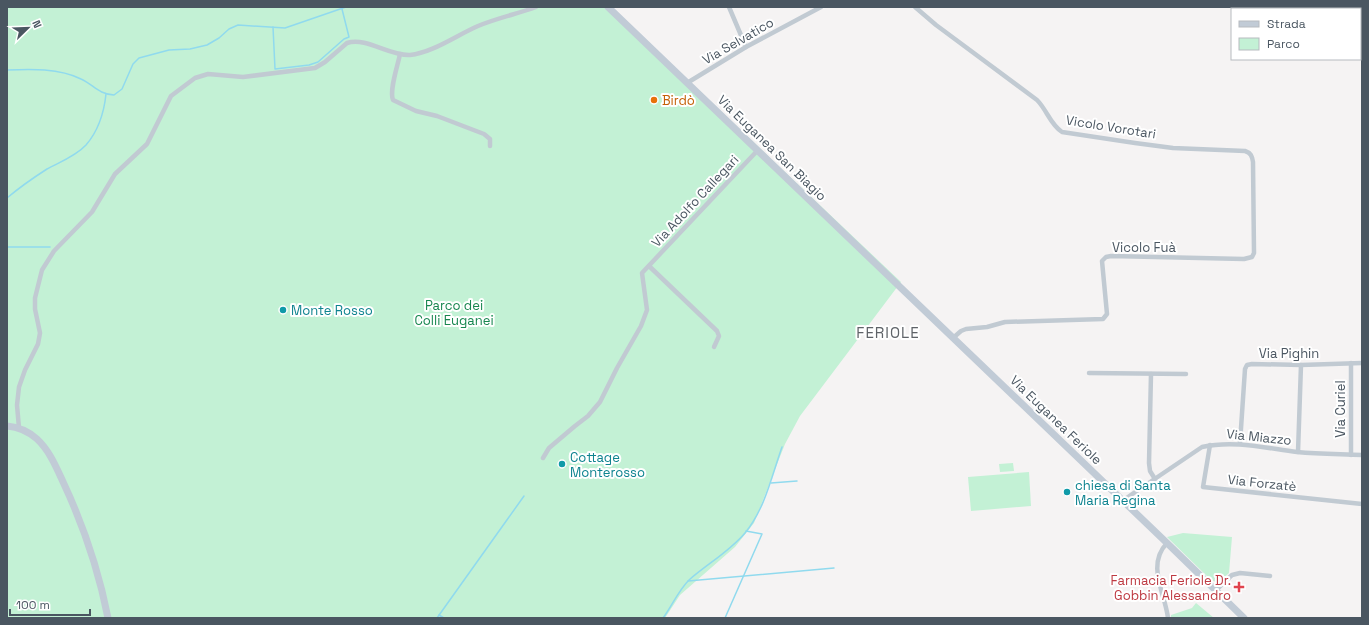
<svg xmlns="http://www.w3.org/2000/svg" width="1369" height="625" font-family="'Space Grotesk',sans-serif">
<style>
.green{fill:#c3f1d5}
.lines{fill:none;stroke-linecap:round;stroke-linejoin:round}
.stream{stroke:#90daee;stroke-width:1.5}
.street{stroke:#c1cad2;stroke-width:4.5}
.secondary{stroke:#c1cbd6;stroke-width:7}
.food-dot{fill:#e8710a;stroke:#fff;stroke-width:1.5}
.culture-dot{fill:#0f9aa8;stroke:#fff;stroke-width:1.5}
.health-dot{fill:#e0444e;stroke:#fff;stroke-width:1.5}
.labels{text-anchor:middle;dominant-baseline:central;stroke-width:4;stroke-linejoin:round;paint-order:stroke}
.street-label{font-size:13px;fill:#4a5661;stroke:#fff}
.food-label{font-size:13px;fill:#c56008;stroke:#fff;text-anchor:start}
.park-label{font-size:13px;fill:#17864f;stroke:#fff}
.culture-label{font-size:13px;fill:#0d838f;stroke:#fff;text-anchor:start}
.health-label{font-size:13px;fill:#be3a42;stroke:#fff;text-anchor:end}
.quarter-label{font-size:15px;letter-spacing:1px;fill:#5f6368;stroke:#fff}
</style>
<rect width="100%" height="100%" fill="#f5f3f3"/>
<g class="green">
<path d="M7,7H611L901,282L800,416L785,444L754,523L735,547L680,595L665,618H7Z"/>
<path d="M1013,463L1014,471L1000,472L999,464Z"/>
<path d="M1029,472L1031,506L971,511L968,477Z"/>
<path d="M1183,533L1232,537L1229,573C1223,578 1219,584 1211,580L1167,537Z"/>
<path d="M1196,603L1214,618H1171V615L1192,608Z"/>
</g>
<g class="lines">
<g class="stream">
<path d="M273,27L275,69L309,65L318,62L344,39L349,37L342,9"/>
<path d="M7,70C31,69 59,68 81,79C94,85 98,94 114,95L122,89L133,64L139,58L169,50L190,49L207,45L219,38L229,29L238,25L285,28L346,7"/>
<path d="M7,198C20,187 33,178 47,169C60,162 76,156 86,145C99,130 104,113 106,94"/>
<path d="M7,247H50"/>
<path d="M771,483L797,481"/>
<path d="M688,581L834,568"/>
<path d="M439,615L444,618"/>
<path d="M437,618L524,496"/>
<path d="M663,618C672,606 678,591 689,580C707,564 729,552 745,533C765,509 772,475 782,447"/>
<path d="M725,618L762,534L746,531"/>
</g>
<g class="street">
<path d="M729,7L746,47"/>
<path d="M915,7L936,25L1037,100C1047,110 1050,124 1062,132L1135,143L1173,148L1245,151C1251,153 1252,156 1253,162L1254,253L1252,257L1244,259L1111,256L1106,257L1102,261L1107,314L1103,319L1005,322L987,327L966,329L961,331L953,338"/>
<path d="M400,54C398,65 389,90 393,100L416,111L437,116L484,134L490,139V146"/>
<path d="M687,83L746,47L821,7"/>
<path d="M649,266L717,331L719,336L714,347"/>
<path d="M1351,363V455"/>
<path d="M1089,373L1186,374"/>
<path d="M1151,374L1149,463L1150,471L1155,479"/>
<path d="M19,428L17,405L19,387L25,370L38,344L40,333L35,309V298L42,270L54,251L92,212L115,174L147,144L171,96L195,78L208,74L243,77L315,68L325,62L347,43C367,37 389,56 410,55C432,53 457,35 478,26C497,18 517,14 536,7"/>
<path d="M1240,443L1245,369L1247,365L1252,364L1301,365L1362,363"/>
<path d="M1210,445L1203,487L1362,504"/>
<path d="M1298,452L1301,365"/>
<path d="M543,458L549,448L575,426L588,416L600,402L617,368L641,326L647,310L642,273L757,151"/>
<path d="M1122,501L1202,447C1234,440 1265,448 1297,452C1319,454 1340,454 1362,455"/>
<path d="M1167,543C1146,565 1165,593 1168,618"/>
<path d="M1215,591L1232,575L1240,573L1270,576"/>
</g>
<g class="secondary">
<path d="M608,7L1167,543L1244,618"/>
<path d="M7,426C19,427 28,431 37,439C50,451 57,469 64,484C84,527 99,572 108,618"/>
</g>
</g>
<circle class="food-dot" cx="654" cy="100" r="4"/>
<g class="culture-dot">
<circle cx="283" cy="310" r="4"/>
<circle cx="562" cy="464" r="4"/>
<circle cx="1067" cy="492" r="4"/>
</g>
<path class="health-dot" d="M1237 581h4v4h4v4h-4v4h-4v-4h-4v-4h4z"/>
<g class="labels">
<g class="street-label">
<text transform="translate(738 41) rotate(-30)">Via Selvatico</text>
<text transform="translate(1111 127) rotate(9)">Vicolo Vorotari</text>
<text transform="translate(772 148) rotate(44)">Via Euganea San Biagio</text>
<text transform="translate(695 201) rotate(-47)">Via Adolfo Callegari</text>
<text x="1144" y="247">Vicolo Fuà</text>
<text x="1289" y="353">Via Pighin</text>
<text transform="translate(1340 409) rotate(-90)">Via Curiel</text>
<text transform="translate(1056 420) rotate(44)">Via Euganea Feriole</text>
<text transform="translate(1259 437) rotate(6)">Via Miazzo</text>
<text transform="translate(1262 483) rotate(6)">Via Forzatè</text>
</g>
<g class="food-label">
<text x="662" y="100">Birdò</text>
</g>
<g class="park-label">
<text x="454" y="305">Parco dei<tspan x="454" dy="15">Colli Euganei</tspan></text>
</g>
<g class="culture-label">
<text x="291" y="310">Monte Rosso</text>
<text x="570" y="457">Cottage<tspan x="570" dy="15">Monterosso</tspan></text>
<text x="1075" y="485">chiesa di Santa<tspan x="1075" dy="15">Maria Regina</tspan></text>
</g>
<g class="health-label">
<text x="1231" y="580">Farmacia Feriole Dr.<tspan x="1231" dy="15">Gobbin Alessandro</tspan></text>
</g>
<g class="quarter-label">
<text x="888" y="332">FERIOLE</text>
</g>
</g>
<rect width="1369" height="625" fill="none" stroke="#4a5661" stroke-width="16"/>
<rect x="1231" y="8" width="130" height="52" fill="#ffffff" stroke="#b7bbc0"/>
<rect x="1239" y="21" width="20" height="6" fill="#c1cbd6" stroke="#b7bbc0"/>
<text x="1267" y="28" font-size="12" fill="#4a5661">Strada</text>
<rect x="1239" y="38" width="20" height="12" fill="#c3f1d5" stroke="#b7bbc0"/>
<text x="1267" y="48" font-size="12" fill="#4a5661">Parco</text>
<g transform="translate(28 28) rotate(67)" stroke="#ffffff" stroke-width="3" paint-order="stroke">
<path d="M0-3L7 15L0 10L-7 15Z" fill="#4a5661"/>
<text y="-6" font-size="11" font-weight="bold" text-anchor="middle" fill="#4a5661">N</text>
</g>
<path d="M10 609v6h80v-6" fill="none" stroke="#4a5661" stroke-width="2"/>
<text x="16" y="609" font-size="12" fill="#4a5661" stroke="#ffffff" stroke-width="3" paint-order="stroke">100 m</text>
</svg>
